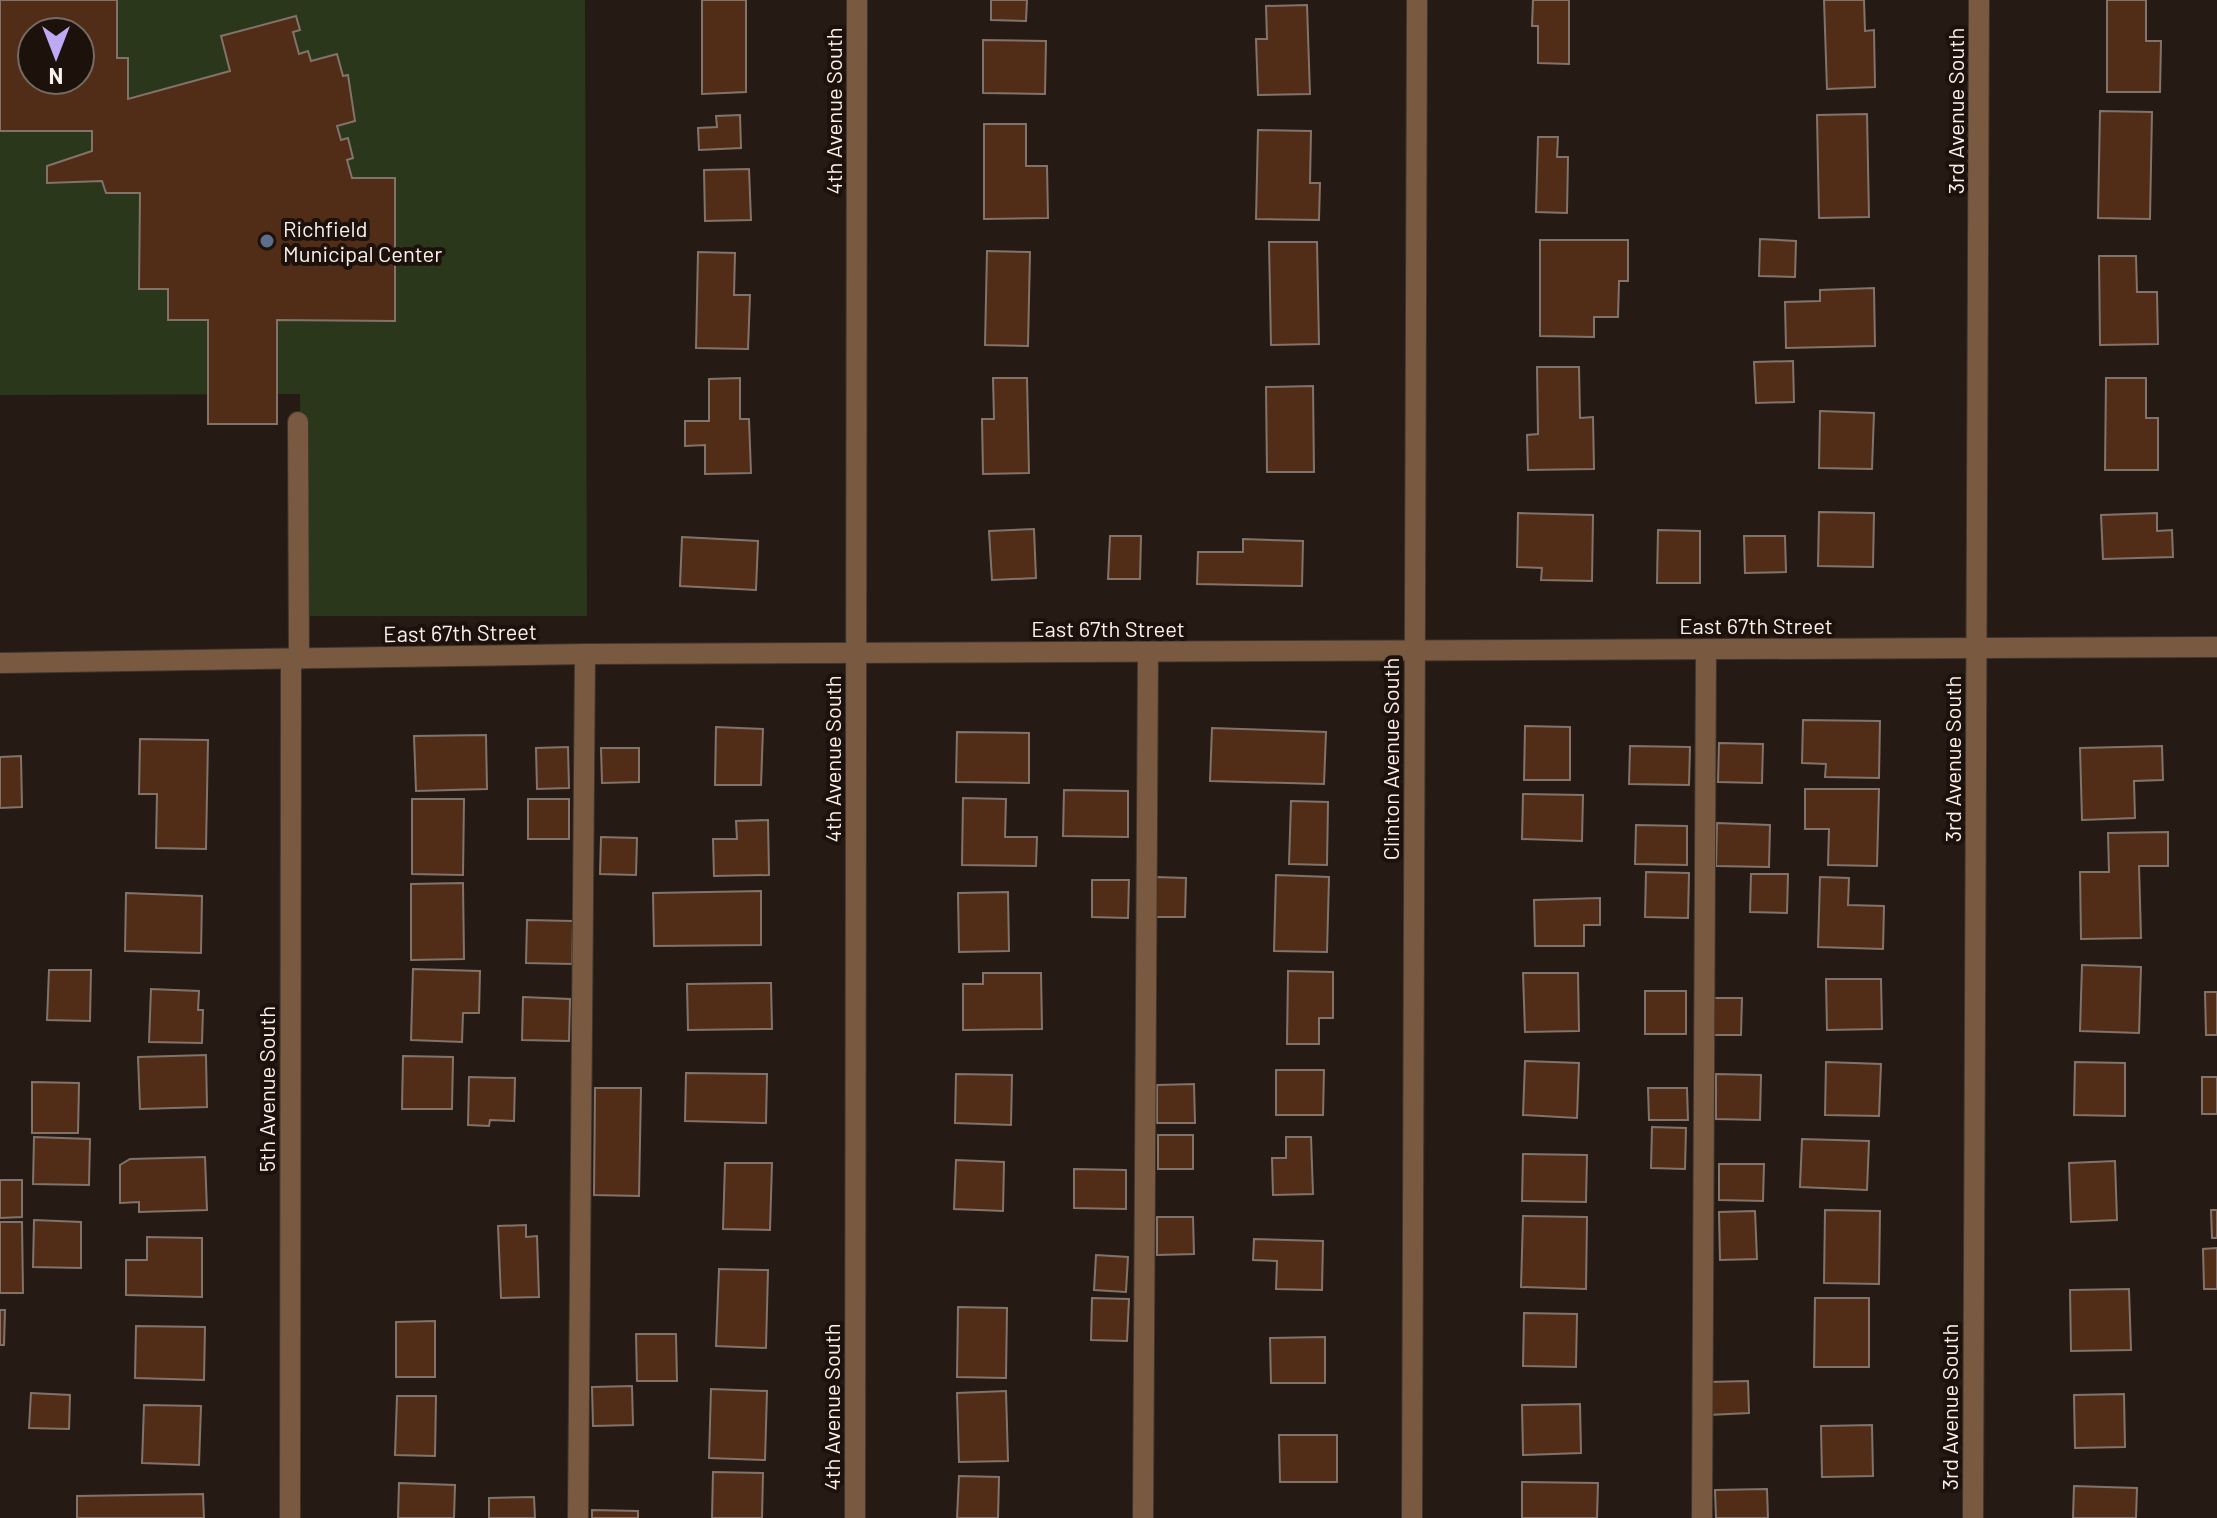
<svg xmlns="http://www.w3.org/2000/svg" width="2217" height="1518" font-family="Barlow,sans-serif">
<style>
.green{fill:#2a371a;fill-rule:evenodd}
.building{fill:#512d18;stroke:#82736a;stroke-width:2;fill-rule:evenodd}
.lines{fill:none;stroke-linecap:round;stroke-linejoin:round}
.lane-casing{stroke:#3f342e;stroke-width:22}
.street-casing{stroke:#3f342e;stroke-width:22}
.lane{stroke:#795a41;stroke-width:20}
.street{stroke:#795a41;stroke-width:20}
.service-dot{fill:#5c6f8a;stroke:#1d110b;stroke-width:3}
.labels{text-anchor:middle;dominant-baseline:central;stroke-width:8;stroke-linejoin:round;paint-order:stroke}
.street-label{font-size:22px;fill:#faf0ec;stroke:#1d110b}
.poi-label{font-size:22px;fill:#faf0ec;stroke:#1d110b;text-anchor:start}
</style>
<rect width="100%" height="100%" fill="#261a14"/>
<path class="green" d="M0,0H585L587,616H301L300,394L0,395ZM32,32H80V80H32Z"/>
<g class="building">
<path d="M0,0H117V58H128V99L230,71L221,36L296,16L300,30L293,32L299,54L308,51L311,61L337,54L343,76L348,75L355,121L337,126L341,140L348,138L353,158L347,160L352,178H395V321L277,320V424H208V320H168V289H139L140,193H106L102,181L47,183V166L92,151V131H0ZM32,32H80V80H32Z"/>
<path d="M702,0H746V92L702,94Z"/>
<path d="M991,0H1027L1026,21L991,20Z"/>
<path d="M1533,0H1569V64L1538,63V26H1532Z"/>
<path d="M1824,0H1864L1865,31L1874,30L1875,87L1827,89Z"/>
<path d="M2107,0H2146V41H2161L2160,92H2107Z"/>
<path d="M1307,5L1310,94L1258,95L1256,39H1267L1266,6Z"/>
<path d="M983,40L1046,41L1045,94L983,93Z"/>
<path d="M2100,111L2152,112L2150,219L2098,218Z"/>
<path d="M1867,114L1869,217L1819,218L1817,115Z"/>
<path d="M740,115L741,148L699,150L698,128L717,127L716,116Z"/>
<path d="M984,124H1026V166H1047L1048,218L984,219Z"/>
<path d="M1258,130L1311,131L1310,183H1320L1319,220L1256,219Z"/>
<path d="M1538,137H1558L1557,157H1568L1567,213L1536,212Z"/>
<path d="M749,169L751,220L705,221L704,170Z"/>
<path d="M1760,239L1796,241L1795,277L1759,276Z"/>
<path d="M1540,240H1628V281H1619L1618,317H1594V337L1540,336Z"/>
<path d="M1269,242H1317L1319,344L1271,345Z"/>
<path d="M987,251L1030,252L1028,346L985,345Z"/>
<path d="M698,252L735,253L734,295H750L748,349L696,348Z"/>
<path d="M2099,256H2136L2137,292H2157L2158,344L2100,345Z"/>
<path d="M1874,288L1875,346L1786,348L1785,302L1820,301V290Z"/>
<path d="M1793,361L1794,402L1756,403L1754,362Z"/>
<path d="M1537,367H1579L1580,418L1593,417L1594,469L1528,470L1527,435L1538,434Z"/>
<path d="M740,378V419H749L751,473L705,474V445L685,446V421H709V379Z"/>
<path d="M993,378H1027L1029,473L983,474L982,419H994Z"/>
<path d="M2106,378H2146V418H2158V470H2105Z"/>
<path d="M1313,386L1314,472H1267L1266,387Z"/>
<path d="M1820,411L1874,413L1872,469L1819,468Z"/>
<path d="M1819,512L1874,513L1873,567L1818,566Z"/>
<path d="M1518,513L1593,515L1592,581L1541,580L1542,568L1517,567Z"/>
<path d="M2157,513V531L2172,530L2173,557L2103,559L2101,515Z"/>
<path d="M1034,529L1036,578L992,580L989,531Z"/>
<path d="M1658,530L1700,531V583H1657Z"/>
<path d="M1110,536H1141L1140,579H1108Z"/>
<path d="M1744,536H1785L1786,572L1745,573Z"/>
<path d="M682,537L758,541L756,590L680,586Z"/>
<path d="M1243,539L1303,541L1302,586L1197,584L1198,552H1243Z"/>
<path d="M1803,720L1880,721L1879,778L1825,777L1826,764L1802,763Z"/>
<path d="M1525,726L1570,727V780H1524Z"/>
<path d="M716,727L763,729L761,785H715Z"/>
<path d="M1212,728L1326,732L1324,784L1210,781Z"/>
<path d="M957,732L1029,733V783L956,782Z"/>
<path d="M486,735L487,789L416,791L414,736Z"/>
<path d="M140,739L208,740L206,849L156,848L157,794H139Z"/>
<path d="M1719,743L1763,744L1762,783L1718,782Z"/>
<path d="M1630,746L1690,747L1689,785L1629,784Z"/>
<path d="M2162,746L2163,780L2134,781L2135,818L2082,820L2080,748Z"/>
<path d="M568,747L569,788L537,789L536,748Z"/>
<path d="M601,748H639V782L602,783Z"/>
<path d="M21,756L22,807L0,808V757Z"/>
<path d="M1805,789H1879L1877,866L1828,865L1829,829H1805Z"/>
<path d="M1064,790L1128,791V837L1063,836Z"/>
<path d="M1523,794L1583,795L1582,841L1522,839Z"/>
<path d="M963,798L1006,799L1005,837H1037L1036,866L962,865Z"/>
<path d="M412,799H464L463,875L412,874Z"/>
<rect x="528" y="799" width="41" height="40"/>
<path d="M1291,801L1328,802L1327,865L1289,864Z"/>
<path d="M768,820L769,875L714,876L713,839H737L736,821Z"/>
<path d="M1717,823L1770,825L1769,867L1716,866Z"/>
<path d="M1636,825L1687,826V865L1635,864Z"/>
<path d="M2168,832V866H2139L2141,938L2081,939L2080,872H2109L2108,833Z"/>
<path d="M601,837L637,838L636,875L600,874Z"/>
<path d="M1646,872L1689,873L1688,918L1645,917Z"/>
<path d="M1751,874H1788L1787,913L1750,912Z"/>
<path d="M1276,875L1329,877L1327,952L1274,951Z"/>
<path d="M1156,877L1186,878L1185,917H1155Z"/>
<path d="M1820,877L1849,878L1848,905L1884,906L1883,949L1818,947Z"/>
<path d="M1092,880H1129L1128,918L1092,917Z"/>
<path d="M463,883L464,959L411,960V884Z"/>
<path d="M761,891V945L654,946L653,893Z"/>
<path d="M1008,892L1009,951L959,952L958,893Z"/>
<path d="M126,893L202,896L201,953L125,951Z"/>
<path d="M1600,898V925H1584V946H1535L1534,900Z"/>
<path d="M527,920L573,921L572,964L526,963Z"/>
<path d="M2082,965L2141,967L2139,1033L2080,1031Z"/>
<path d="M413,969L480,971L479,1013H463L462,1042L411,1040Z"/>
<path d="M49,970H91L90,1021L47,1020Z"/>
<path d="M1288,971L1333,972V1018H1319V1044H1287Z"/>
<path d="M983,973H1041L1042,1029L963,1030V984H983Z"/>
<path d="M1523,973H1578L1579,1031L1525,1032Z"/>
<path d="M1826,979H1881L1882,1029L1827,1030Z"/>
<path d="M771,983L772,1029L688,1030L687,984Z"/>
<path d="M151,989L199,991L198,1010H203L202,1043L149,1042Z"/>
<rect x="1645" y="991" width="41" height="43"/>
<path d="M2205,992H2217V1035H2206Z"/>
<path d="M523,997L570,999L569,1041L522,1040Z"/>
<path d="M1712,998H1742L1741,1035H1712Z"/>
<path d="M206,1055L207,1107L140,1109L138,1057Z"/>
<path d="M403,1056L453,1057L452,1109H402Z"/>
<path d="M1525,1061L1579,1063L1577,1118L1523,1115Z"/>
<path d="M1826,1062L1881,1064L1879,1116L1825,1115Z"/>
<path d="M2075,1062L2125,1063V1116L2074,1115Z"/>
<path d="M1276,1070H1324L1323,1115H1276Z"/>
<path d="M686,1073L767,1074L766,1123L685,1121Z"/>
<path d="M956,1074L1012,1075L1011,1125L955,1123Z"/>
<path d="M1716,1074L1761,1075L1760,1120L1716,1119Z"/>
<path d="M469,1077L515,1078L514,1121L490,1120L489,1126L468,1125Z"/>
<rect x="2202" y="1077" width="15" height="37"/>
<path d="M32,1082L79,1083L78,1133H32Z"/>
<path d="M1194,1084L1195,1123H1157V1085Z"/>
<path d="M595,1088H641L639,1196L594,1195Z"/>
<path d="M1648,1088H1687L1688,1120H1649Z"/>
<path d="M1652,1127L1686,1128L1685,1169L1651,1168Z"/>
<rect x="1158" y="1135" width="35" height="34"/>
<path d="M34,1137L90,1139L89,1185L33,1184Z"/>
<path d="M1286,1137H1311L1313,1194L1273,1195L1272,1158H1286Z"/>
<path d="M1802,1139L1869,1141L1867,1190L1800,1187Z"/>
<path d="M1523,1154L1587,1155L1586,1202L1522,1201Z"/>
<path d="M205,1157L207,1210L139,1212V1202L120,1203V1165L130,1159Z"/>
<path d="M956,1160L1004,1162L1003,1211L954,1209Z"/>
<path d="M2115,1161L2117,1220L2071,1222L2069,1163Z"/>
<path d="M725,1163H772L770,1230L723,1229Z"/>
<path d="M1719,1164H1764L1763,1201L1719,1200Z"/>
<path d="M1074,1169L1126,1170V1209L1074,1208Z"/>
<path d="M0,1180H22V1217L0,1218Z"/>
<path d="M1825,1210L1880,1211L1879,1284L1824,1283Z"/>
<path d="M2211,1210H2217V1238H2212Z"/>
<path d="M1755,1211L1757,1259L1720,1260L1719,1212Z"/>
<path d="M1523,1216L1587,1217L1586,1289L1521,1287Z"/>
<path d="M1157,1217H1193L1194,1254L1157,1255Z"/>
<path d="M34,1220L81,1222V1268L33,1267Z"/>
<path d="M0,1222H22L23,1293H0Z"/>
<path d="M526,1225V1237L537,1236L539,1297L501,1298L498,1226Z"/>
<path d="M147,1237L202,1238V1297L126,1295V1260H147Z"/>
<path d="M1254,1239L1323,1241L1322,1290L1276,1289L1277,1261L1253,1260Z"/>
<path d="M2217,1248V1289H2204L2203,1249Z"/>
<path d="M1096,1255L1128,1257L1126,1292L1094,1290Z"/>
<path d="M719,1269L768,1270L766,1348L716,1346Z"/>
<path d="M2129,1289L2131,1350L2071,1351L2070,1290Z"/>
<path d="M1092,1298L1129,1299L1127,1341L1091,1340Z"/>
<path d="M1815,1298H1869V1367H1814Z"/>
<path d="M958,1307L1007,1308L1006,1378L957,1377Z"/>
<path d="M0,1310H5L4,1345H0Z"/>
<path d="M1524,1313L1577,1314L1576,1367L1523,1366Z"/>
<path d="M435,1321V1377H396V1322Z"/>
<path d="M136,1326L205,1327L204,1380L135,1378Z"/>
<path d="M636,1334H676L677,1381H637Z"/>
<path d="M1325,1337V1383H1271L1270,1338Z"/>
<path d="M1748,1381L1749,1413L1709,1415L1707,1382Z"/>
<path d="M632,1386L633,1425L593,1426L592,1387Z"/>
<path d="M711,1389L767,1391L765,1460L709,1458Z"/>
<path d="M1006,1391L1008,1461L959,1462L957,1393Z"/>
<path d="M31,1393L70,1395L69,1429L29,1428Z"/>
<path d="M2124,1394L2125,1447L2075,1448L2074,1395Z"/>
<path d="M397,1396H436L435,1456L395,1455Z"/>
<path d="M1580,1404L1581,1453L1523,1455L1522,1405Z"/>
<path d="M144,1405L201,1406L199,1465L142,1463Z"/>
<path d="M1872,1425L1873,1476L1822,1477L1821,1426Z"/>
<path d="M1279,1435H1337V1482H1280Z"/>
<path d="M713,1472L763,1473L762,1518H712Z"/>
<path d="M959,1476L999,1477L998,1518H957Z"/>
<path d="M1522,1482L1598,1483L1597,1518H1522Z"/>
<path d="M399,1483L455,1485L454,1518H398Z"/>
<path d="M2074,1486L2137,1488L2136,1518H2073Z"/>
<path d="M1767,1489L1768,1518H1716L1715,1490Z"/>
<path d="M203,1494L204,1518H77V1496Z"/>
<path d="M534,1497L535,1518H489V1498Z"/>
<path d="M592,1510L638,1511V1518H592Z"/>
</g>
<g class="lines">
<defs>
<g id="lane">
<path d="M298,422L299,659"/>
<path d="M578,1518L585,654"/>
<path d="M1143,1518L1148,652"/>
<path d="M1702,1518L1706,649"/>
</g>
<g id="street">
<path d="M0,663L585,654L2217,647"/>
<path d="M290,1518L291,659"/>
<path d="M855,1518L857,0"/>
<path d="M1412,1518L1417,0"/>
<path d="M1973,1518L1979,0"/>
</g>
</defs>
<use href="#lane" class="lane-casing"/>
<use href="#street" class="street-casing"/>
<use href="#lane" class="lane"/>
<use href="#street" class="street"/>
</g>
<circle class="service-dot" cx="267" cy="241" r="8"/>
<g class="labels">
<g class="street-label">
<text transform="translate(833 111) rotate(-90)">4th Avenue South</text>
<text transform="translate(1955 111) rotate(-90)">3rd Avenue South</text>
<text x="1756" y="625">East 67th Street</text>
<text x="1108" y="628">East 67th Street</text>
<text transform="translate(460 632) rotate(-1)">East 67th Street</text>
<text transform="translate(832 759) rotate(-90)">4th Avenue South</text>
<text transform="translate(1390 759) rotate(-90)">Clinton Avenue South</text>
<text transform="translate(1952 759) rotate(-90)">3rd Avenue South</text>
<text transform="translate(266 1089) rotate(-90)">5th Avenue South</text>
<text transform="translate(831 1407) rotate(-90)">4th Avenue South</text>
<text transform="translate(1949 1407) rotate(-90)">3rd Avenue South</text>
</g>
<g class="poi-label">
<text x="283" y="228">Richfield<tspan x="283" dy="25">Municipal Center</tspan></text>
</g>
</g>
<g transform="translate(56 56) rotate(180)"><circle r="38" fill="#1d110b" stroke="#756a65" stroke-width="2"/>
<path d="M0-6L14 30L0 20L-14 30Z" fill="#bea9f5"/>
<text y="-12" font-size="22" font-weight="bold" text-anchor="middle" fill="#faf0ec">N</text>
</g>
</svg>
